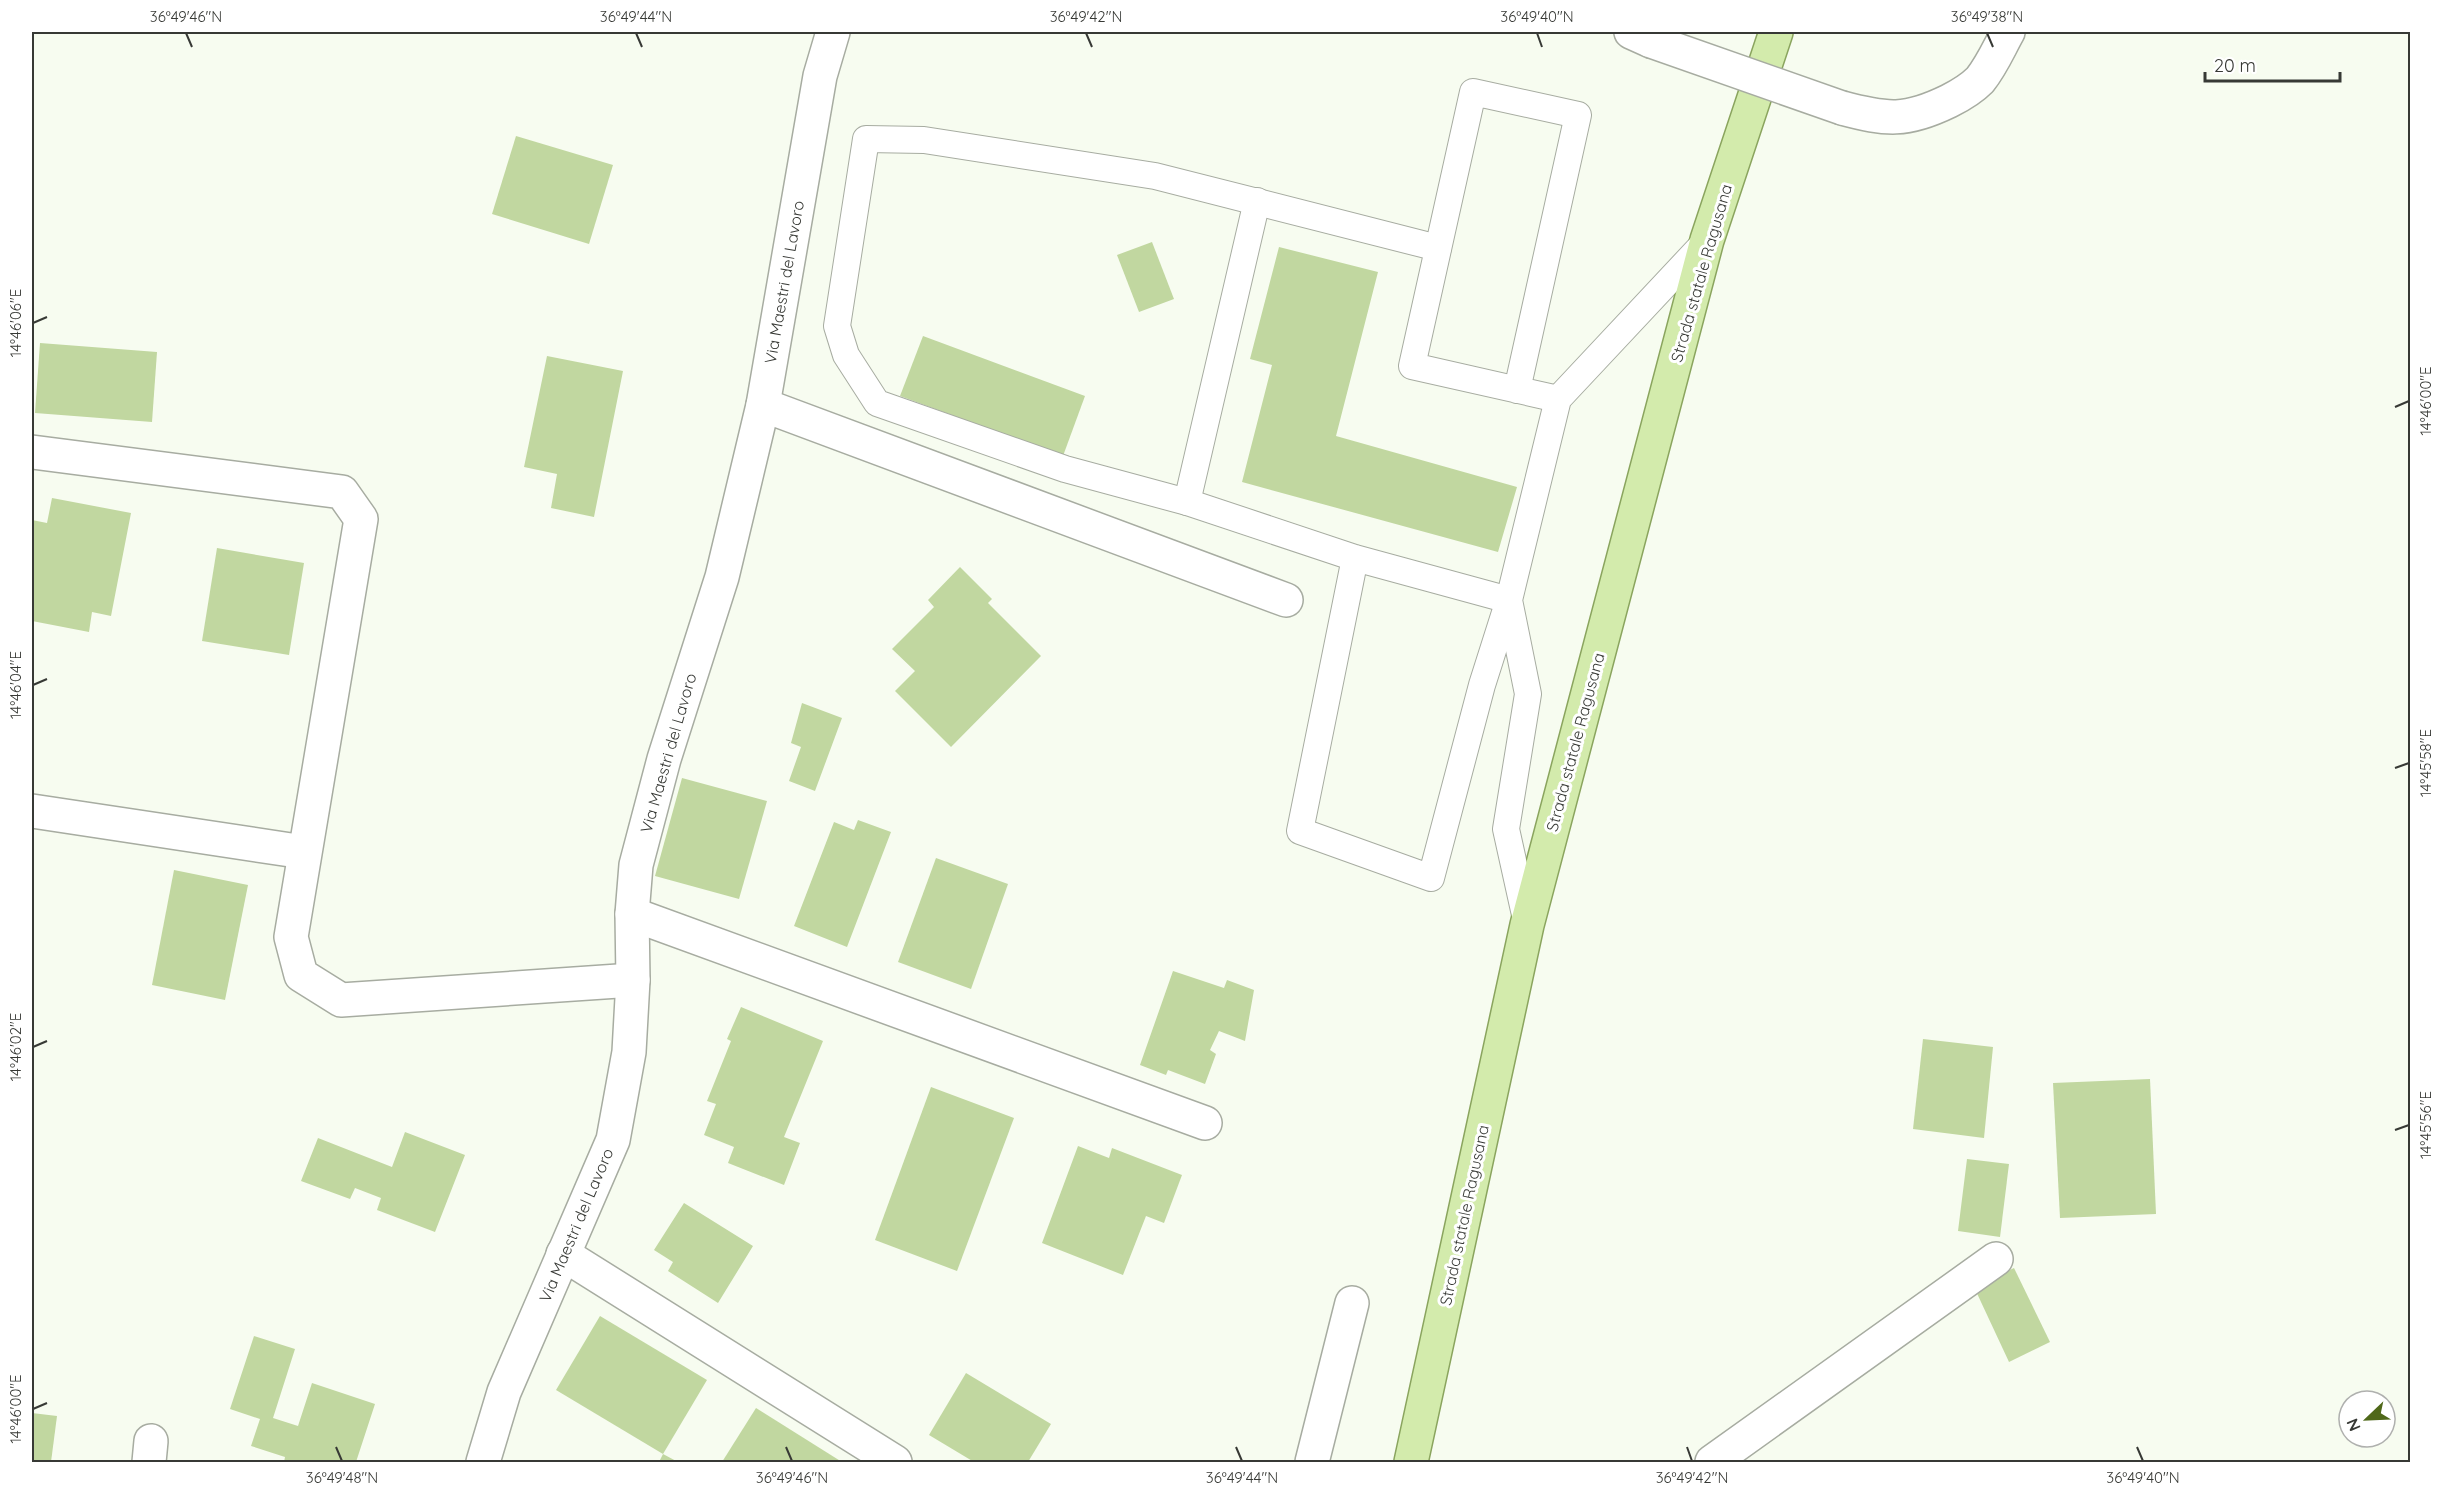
<svg xmlns="http://www.w3.org/2000/svg" width="2442" height="1494" font-family="Quicksand,sans-serif">
<style>
.building{fill:#c1d7a0}
.lines{fill:none;stroke-linecap:round;stroke-linejoin:round}
.service-casing{stroke:#a7aca1;stroke-width:28}
.minor-casing{stroke:#a7aca1;stroke-width:36}
.primary-casing{stroke:#8aa45e;stroke-width:36}
.service{stroke:#fff;stroke-width:26}
.minor{stroke:#fff;stroke-width:33}
.primary{stroke:#d3ebac;stroke-width:33}
.minor-bridge-casing{stroke:#a7aca1;stroke-width:36;stroke-linecap:butt}
.minor-bridge{stroke:#fff;stroke-width:33}
.ticks{fill:none;stroke:#373935;stroke-width:2}
.labels{text-anchor:middle;dominant-baseline:central;stroke-width:6;stroke-linejoin:round;paint-order:stroke}
.street-label{font-size:16px;fill:#373935;stroke:#fff}
.neatline{fill:none;stroke:#373935;stroke-width:2}
.ticks-label{font-size:15px;text-anchor:middle;fill:#373935}
</style>
<rect width="100%" height="100%" fill="#f7fcf0"/>
<g class="building">
<path d="M516,136L613,165L589,244L492,214Z"/>
<path d="M1152,242L1174,299L1139,312L1117,255Z"/>
<path d="M1279,247L1378,272L1336,436L1517,487L1498,552L1242,482L1272,365L1250,359Z"/>
<path d="M923,336L1085,396L1063,456L900,396Z"/>
<path d="M40,343L157,352L152,422L35,413Z"/>
<path d="M547,356L623,371L594,517L551,508L557,474L524,467Z"/>
<path d="M52,498L131,513L111,616L92,612L89,632L32,621V520L47,523Z"/>
<path d="M217,548L304,563L289,655L202,641Z"/>
<path d="M960,567L992,599L988,603L1041,656L951,747L895,691L915,671L892,649L934,607L928,600Z"/>
<path d="M802,703L842,718L815,791L789,781L801,747L791,743Z"/>
<path d="M682,778L767,801L739,899L655,876Z"/>
<path d="M858,820L891,832L847,947L794,926L834,822L854,830Z"/>
<path d="M936,858L1008,884L971,989L898,962Z"/>
<path d="M174,870L248,885L225,1000L152,985Z"/>
<path d="M1173,971L1224,988L1227,980L1254,990L1245,1041L1219,1031L1210,1050L1216,1054L1205,1084L1168,1070L1166,1075L1140,1065Z"/>
<path d="M741,1007L823,1041L784,1137L800,1143L784,1185L728,1163L734,1147L704,1135L716,1104L707,1101L731,1041L727,1039Z"/>
<path d="M1923,1039L1993,1047L1984,1138L1913,1129Z"/>
<path d="M2150,1079L2156,1214L2060,1218L2053,1083Z"/>
<path d="M931,1087L1014,1118L957,1271L875,1240Z"/>
<path d="M405,1132L465,1155L435,1232L377,1210L381,1198L355,1188L350,1199L301,1181L318,1138L392,1167Z"/>
<path d="M1078,1146L1109,1158L1112,1148L1182,1175L1164,1223L1146,1216L1123,1275L1042,1243Z"/>
<path d="M1967,1159L2009,1164L2000,1237L1958,1231Z"/>
<path d="M684,1203L753,1246L718,1303L668,1271L673,1262L654,1250Z"/>
<path d="M2014,1268L2050,1342L2009,1362L1974,1287Z"/>
<path d="M600,1316L707,1380L663,1454L556,1390Z"/>
<path d="M254,1336L295,1349L273,1418L298,1426L312,1383L375,1404L356,1462H284L285,1457L251,1446L260,1419L230,1409Z"/>
<path d="M966,1373L1051,1424L1028,1462H974L929,1435Z"/>
<path d="M756,1408L842,1462H722Z"/>
<path d="M32,1413L57,1416L51,1462H32Z"/>
<path d="M663,1454L678,1462H659Z"/>
</g>
<g class="lines">
<defs>
<g id="service">
<path d="M1517,390L1578,115L1473,92L1412,366L1558,399"/>
<path d="M1187,502L1257,201"/>
<path d="M1355,558L1300,831L1431,878L1482,685L1509,600L1355,558L1187,502L1065,469L877,403L846,355L837,326L866,139L924,140L1155,176L1438,248"/>
<path d="M1527,924L1506,829L1528,694L1509,600L1558,399L1707,240"/>
</g>
<g id="minor">
<path d="M1631,32L1651,41"/>
<path d="M1842,108C1887,120 1906,122 1949,101C1959,96 1972,88 1980,80C1992,65 1999,48 2008,32"/>
<path d="M763,405L1286,600"/>
<path d="M32,452L342,492L361,519L291,937L301,975L341,1000L633,980"/>
<path d="M32,811L304,852"/>
<path d="M632,914L1205,1123"/>
<path d="M563,1254L895,1462"/>
<path d="M149,1462L151,1441"/>
<path d="M483,1462L504,1392L613,1140L629,1052L633,980L632,914L636,865L664,759L722,577L763,405L820,76L833,32"/>
<path d="M1312,1462L1352,1303"/>
<path d="M1712,1462L1996,1259"/>
</g>
<path id="primary" d="M1411,1462L1527,925L1707,240L1776,32"/>
</defs>
<use href="#service" class="service-casing"/>
<use href="#minor" class="minor-casing"/>
<use href="#primary" class="primary-casing"/>
<use href="#service" class="service"/>
<use href="#minor" class="minor"/>
<use href="#primary" class="primary"/>
<defs>
<path id="minor-bridge" d="M1651,41L1842,108"/>
</defs>
<use href="#minor-bridge" class="minor-bridge-casing"/>
<use href="#minor-bridge" class="minor-bridge"/>
</g>
<path class="ticks" d="M186,33L192,47M636,33L642,47M1086,33L1092,47M1537,33L1542,47M1987,33L1993,47M33,323L47,317M2395,407L2409,401M33,685L47,679M2395,768L2409,763M33,1047L47,1041M2395,1130L2409,1125M33,1409L47,1403M336,1447L342,1461M786,1447L792,1461M1236,1447L1242,1461M1687,1447L1692,1461M2137,1447L2143,1461"/>
<g class="labels">
<g class="street-label">
<text transform="translate(1701 273) rotate(-74)">Strada statale Ragusana</text>
<text transform="translate(784 282) rotate(-80)">Via Maestri del Lavoro</text>
<text transform="translate(1575 742) rotate(-75)">Strada statale Ragusana</text>
<text transform="translate(668 753) rotate(-74)">Via Maestri del Lavoro</text>
<text transform="translate(1464 1215) rotate(-78)">Strada statale Ragusana</text>
<text transform="translate(576 1225) rotate(-67)">Via Maestri del Lavoro</text>
</g>
</g>
<rect width="2442" height="1494" fill="none" stroke="#ffffff" stroke-width="66"/>
<g transform="translate(2367 1419) rotate(247)"><circle r="28" fill="#ffffff" stroke="#afb0ae" stroke-width="1.5"/>
<path d="M0-4.5L10 22L0 15L-10 22Z" fill="#4f6819"/>
<text y="-9" font-size="16" font-weight="bold" text-anchor="middle" fill="#373935">N</text>
</g>
<path d="M2205 72v9h135v-9" fill="none" stroke="#373935" stroke-width="3"/>
<text x="2214" y="72" font-size="18" fill="#373935" stroke="#ffffff" stroke-width="4.5" paint-order="stroke">20 m</text>
<rect x="33" y="33" width="2376" height="1428" class="neatline"/>
<g class="ticks-label">
<text x="186" y="22">36°49'46"N</text>
<text x="636" y="22">36°49'44"N</text>
<text x="1086" y="22">36°49'42"N</text>
<text x="1537" y="22">36°49'40"N</text>
<text x="1987" y="22">36°49'38"N</text>
<text transform="translate(16 323) rotate(-90)" y="5">14°46'06"E</text>
<text transform="translate(2426 401) rotate(-90)" y="5">14°46'00"E</text>
<text transform="translate(16 685) rotate(-90)" y="5">14°46'04"E</text>
<text transform="translate(2426 763) rotate(-90)" y="5">14°45'58"E</text>
<text transform="translate(16 1047) rotate(-90)" y="5">14°46'02"E</text>
<text transform="translate(2426 1125) rotate(-90)" y="5">14°45'56"E</text>
<text transform="translate(16 1409) rotate(-90)" y="5">14°46'00"E</text>
<text x="342" y="1483">36°49'48"N</text>
<text x="792" y="1483">36°49'46"N</text>
<text x="1242" y="1483">36°49'44"N</text>
<text x="1692" y="1483">36°49'42"N</text>
<text x="2143" y="1483">36°49'40"N</text>
</g>
</svg>
